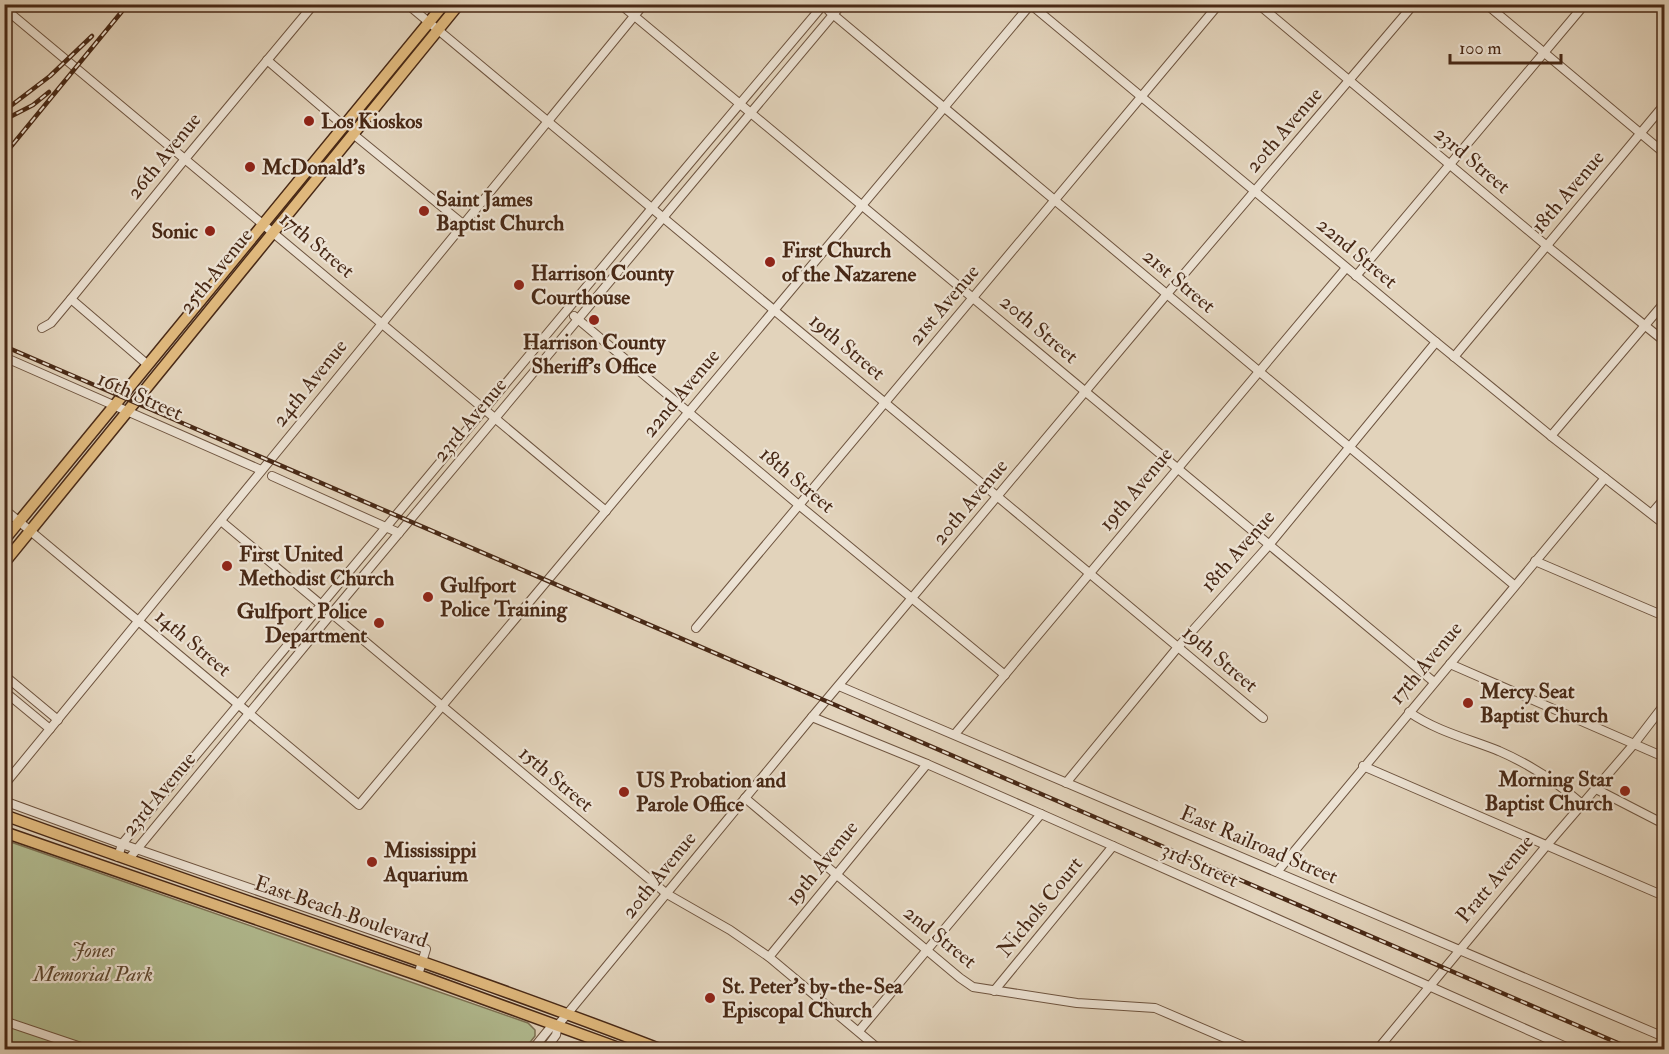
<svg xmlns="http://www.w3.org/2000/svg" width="1669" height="1054" font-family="'IM FELL Double Pica',serif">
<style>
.green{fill:#b2bc91;stroke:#7d7254;stroke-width:1.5}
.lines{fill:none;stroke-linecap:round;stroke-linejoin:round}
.minor-casing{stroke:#6e543f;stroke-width:10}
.major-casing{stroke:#482916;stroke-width:13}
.minor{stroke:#ece2d3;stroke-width:8}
.major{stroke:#e1ba7e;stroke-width:10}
.rail-casing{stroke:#482916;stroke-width:4.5}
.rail{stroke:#ece2d3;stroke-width:2;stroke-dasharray:7;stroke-linecap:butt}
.poi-dot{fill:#8f2418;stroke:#ece2d3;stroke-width:2}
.labels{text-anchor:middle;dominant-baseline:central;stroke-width:4.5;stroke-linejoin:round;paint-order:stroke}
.poi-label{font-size:21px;font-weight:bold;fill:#482916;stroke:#ece2d3;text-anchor:start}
.street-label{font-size:21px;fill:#482916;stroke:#ece2d3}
.park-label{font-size:21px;font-style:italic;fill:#5d462f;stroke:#ece2d3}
</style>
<rect width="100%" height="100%" fill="#e2d3bb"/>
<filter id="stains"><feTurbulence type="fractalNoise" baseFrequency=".00333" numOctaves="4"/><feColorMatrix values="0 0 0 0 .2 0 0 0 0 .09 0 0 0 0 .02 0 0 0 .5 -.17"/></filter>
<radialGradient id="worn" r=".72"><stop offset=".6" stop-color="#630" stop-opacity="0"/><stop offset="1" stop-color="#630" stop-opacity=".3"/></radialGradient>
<path class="green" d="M5,840L528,1023L535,1030V1036L524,1050H27L5,1042Z"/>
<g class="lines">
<defs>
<g id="minor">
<path d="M407,4L1263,718"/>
<path d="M620,4L1434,682"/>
<path d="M1030,4L1436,342L1551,436L1664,524"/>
<path d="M1258,4L1547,246L1664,341"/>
<path d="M1486,4L1664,153"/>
<path d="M4,8L606,511"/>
<path d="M829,11L1514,585"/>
<path d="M267,60L344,126"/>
<path d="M353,134L463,224"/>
<path d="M1356,276L1585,4"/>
<path d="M71,299L148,365"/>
<path d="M574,316L800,506L1005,675"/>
<path d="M42,328L51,323L71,299L185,159L314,4"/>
<path d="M4,357L261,470"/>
<path d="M1454,357L1664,105"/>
<path d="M1551,436L1664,303"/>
<path d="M272,476L399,533"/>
<path d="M4,509L359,805L1031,4"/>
<path d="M1652,513L1664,499"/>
<path d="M221,521L667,894L730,930L769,957L880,1050"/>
<path d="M1535,561L1664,616"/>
<path d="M696,628L1219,4"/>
<path d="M1450,664L1664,757"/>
<path d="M4,675L58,720"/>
<path d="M839,686L1664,1037"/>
<path d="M4,691L50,729"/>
<path d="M1409,712C1436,731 1469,739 1499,751C1529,764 1558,783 1582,804"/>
<path d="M812,717L927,764L1041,814L1573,1050"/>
<path d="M955,734L1346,268"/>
<path d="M1363,766L1664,896"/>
<path d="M1066,783L1178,647L1269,545L1436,342"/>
<path d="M4,785L644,4"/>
<path d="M1596,789L1664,824"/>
<path d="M745,798L960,978L973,987L1077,1003L1155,1008L1253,1050"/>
<path d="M4,801L122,844L426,949L418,975"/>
<path d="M118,857L122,844L652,208L824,4"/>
<path d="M128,860L332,613L842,4"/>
<path d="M1277,872L1605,478"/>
<path d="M769,957L927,764"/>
<path d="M994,991L1113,846"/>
<path d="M4,1021L90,1050"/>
<path d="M859,1031L1041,814"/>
<path d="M532,1050L550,1028L558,1025L568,1013L812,717L1167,294L1414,4"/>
<path d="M545,1050L556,1035L558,1025"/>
<path d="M1377,1050L1547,845L1634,744L1664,705"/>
<path d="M1656,1050L1664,1039"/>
</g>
<g id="major">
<path d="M4,540L444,4"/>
<path d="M4,563L459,4"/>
<path d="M4,815C223,895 445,966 662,1050"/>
<path d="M4,832L418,975L624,1050"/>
</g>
</defs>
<use href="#minor" class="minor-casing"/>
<use href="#major" class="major-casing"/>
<use href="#minor" class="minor"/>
<use href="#major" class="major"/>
<defs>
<g id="rail">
<path d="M4,111L50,76L92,36"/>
<path d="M4,120L33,105L49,92"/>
<path d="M4,155L128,4"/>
<path d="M4,346L1634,1050"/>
</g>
</defs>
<use href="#rail" class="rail-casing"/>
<use href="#rail" class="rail"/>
</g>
<g class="poi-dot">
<circle cx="309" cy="121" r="6"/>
<circle cx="250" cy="167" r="6"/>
<circle cx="424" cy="211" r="6"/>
<circle cx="210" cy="231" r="6"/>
<circle cx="770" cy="262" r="6"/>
<circle cx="519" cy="285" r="6"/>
<circle cx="594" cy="320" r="6"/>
<circle cx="227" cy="566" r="6"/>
<circle cx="428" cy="597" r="6"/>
<circle cx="379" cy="623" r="6"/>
<circle cx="1468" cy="703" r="6"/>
<circle cx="1625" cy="791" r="6"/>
<circle cx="624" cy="792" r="6"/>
<circle cx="372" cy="862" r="6"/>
<circle cx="710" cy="998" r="6"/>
</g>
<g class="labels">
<g class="poi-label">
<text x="321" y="121">Los Kioskos</text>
<text x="262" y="167">McDonald's</text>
<text x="436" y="199">Saint James<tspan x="436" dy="24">Baptist Church</tspan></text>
<text x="198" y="231" text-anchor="end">Sonic</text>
<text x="782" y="250">First Church<tspan x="782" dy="24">of the Nazarene</tspan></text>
<text x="531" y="273">Harrison County<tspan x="531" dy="24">Courthouse</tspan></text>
<text x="594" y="342" text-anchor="middle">Harrison County<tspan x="594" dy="24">Sheriff's Office</tspan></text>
<text x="239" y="554">First United<tspan x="239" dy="24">Methodist Church</tspan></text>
<text x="440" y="585">Gulfport<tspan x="440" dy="24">Police Training</tspan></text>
<text x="367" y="611" text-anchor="end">Gulfport Police<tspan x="367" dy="24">Department</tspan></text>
<text x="1480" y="691">Mercy Seat<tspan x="1480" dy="24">Baptist Church</tspan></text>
<text x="1613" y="779" text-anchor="end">Morning Star<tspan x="1613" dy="24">Baptist Church</tspan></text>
<text x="636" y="780">US Probation and<tspan x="636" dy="24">Parole Office</tspan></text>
<text x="384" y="850">Mississippi<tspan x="384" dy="24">Aquarium</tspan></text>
<text x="722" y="986">St. Peter's by-the-Sea<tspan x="722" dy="24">Episcopal Church</tspan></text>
</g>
<g class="street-label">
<text transform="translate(1284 130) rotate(-49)">20th Avenue</text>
<text transform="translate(164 156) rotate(-51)">26th Avenue</text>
<text transform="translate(1472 160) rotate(40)">23rd Street</text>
<text transform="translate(1568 192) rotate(-50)">18th Avenue</text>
<text transform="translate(317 245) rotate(40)">17th Street</text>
<text transform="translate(1357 253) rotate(40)">22nd Street</text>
<text transform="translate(216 271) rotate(-51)">25th Avenue</text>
<text transform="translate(1179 281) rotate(40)">21st Street</text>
<text transform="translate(944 305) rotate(-50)">21st Avenue</text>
<text transform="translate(1039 329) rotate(40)">20th Street</text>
<text transform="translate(847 347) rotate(40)">19th Street</text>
<text transform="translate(310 383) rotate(-51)">24th Avenue</text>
<text transform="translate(681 393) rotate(-50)">22nd Avenue</text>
<text transform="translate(140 396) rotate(24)">16th Street</text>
<text transform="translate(470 420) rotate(-50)">23rd Avenue</text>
<text transform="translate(797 480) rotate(40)">18th Street</text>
<text transform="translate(1136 489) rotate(-50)">19th Avenue</text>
<text transform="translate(970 502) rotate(-50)">20th Avenue</text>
<text transform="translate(1238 551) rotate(-49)">18th Avenue</text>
<text transform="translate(193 643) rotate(40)">14th Street</text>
<text transform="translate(1220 659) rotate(40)">19th Street</text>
<text transform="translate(1426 663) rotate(-50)">17th Avenue</text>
<text transform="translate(556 779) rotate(40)">15th Street</text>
<text transform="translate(159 794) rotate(-50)">23rd Avenue</text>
<text transform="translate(1259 845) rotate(23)">East Railroad Street</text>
<text transform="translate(822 863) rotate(-51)">19th Avenue</text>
<text transform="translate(1200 865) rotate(24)">3rd Street</text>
<text transform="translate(659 875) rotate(-51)">20th Avenue</text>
<text transform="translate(1495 879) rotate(-50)">Pratt Avenue</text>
<text transform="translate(1040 907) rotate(-51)">Nichols Court</text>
<text transform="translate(341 912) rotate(19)">East Beach Boulevard</text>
<text transform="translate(940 937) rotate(39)">2nd Street</text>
</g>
<g class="park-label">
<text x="93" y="950">Jones<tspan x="93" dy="24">Memorial Park</tspan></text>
</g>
</g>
<rect width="1669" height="1054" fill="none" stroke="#e2d3bb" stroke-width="24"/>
<rect x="6" y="6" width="1657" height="1042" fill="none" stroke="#482916" stroke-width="3"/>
<rect x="12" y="12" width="1645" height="1030" fill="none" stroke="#482916" stroke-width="1.5"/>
<path d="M1450 54v9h111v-9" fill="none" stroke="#482916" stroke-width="3"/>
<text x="1459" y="54" font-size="18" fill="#482916" stroke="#ece2d3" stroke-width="4.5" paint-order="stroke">100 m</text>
<rect width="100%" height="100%" filter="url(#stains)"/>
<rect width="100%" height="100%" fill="url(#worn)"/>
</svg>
